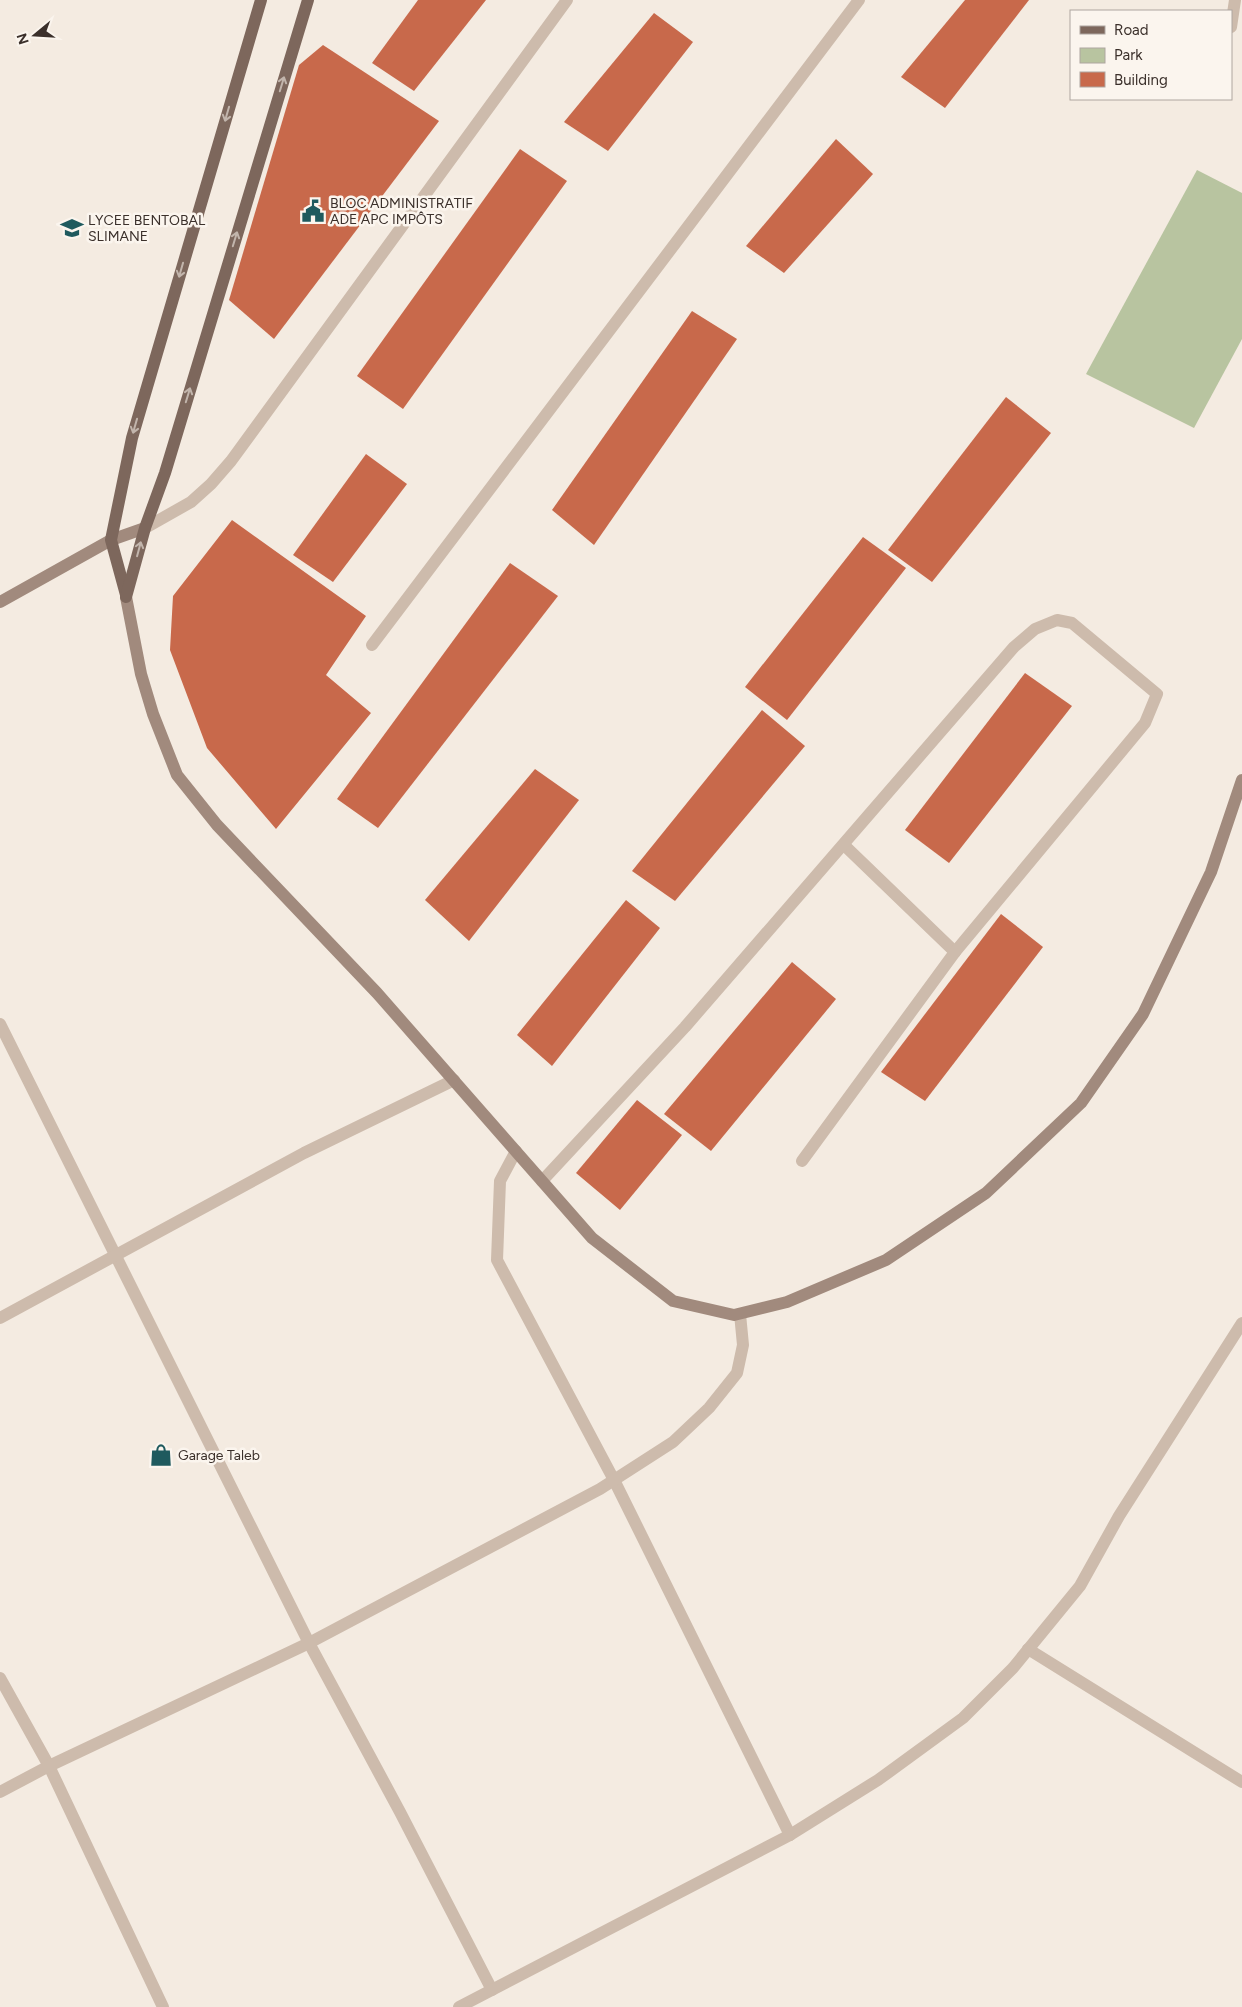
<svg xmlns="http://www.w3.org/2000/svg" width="1242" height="2007" font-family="Figtree,sans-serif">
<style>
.green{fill:#b8c4a0}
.building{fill:#c8694b}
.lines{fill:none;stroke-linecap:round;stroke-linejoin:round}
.street{stroke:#cdbbac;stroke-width:12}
.secondary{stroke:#a18a7d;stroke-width:12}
.primary{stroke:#7d675c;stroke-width:12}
.oneway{stroke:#c2b5ac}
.labels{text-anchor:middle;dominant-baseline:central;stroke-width:5;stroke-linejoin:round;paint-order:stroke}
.poi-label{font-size:14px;fill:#3b302b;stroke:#fbf5ee;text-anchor:start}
</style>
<rect width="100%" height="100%" fill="#f4ebe1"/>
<path class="green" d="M1197,170L1242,193V339L1194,428L1086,374Z"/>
<g class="building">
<path d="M418,0H486L414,91L372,63Z"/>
<path d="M965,0H1029L945,108L901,77Z"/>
<path d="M654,13L693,42L608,151L564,122Z"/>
<path d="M323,45L439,121L274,339L229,300L299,65Z"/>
<path d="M836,139L873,174L784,273L746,246Z"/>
<path d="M520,149L567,181L403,409L357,376Z"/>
<path d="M692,311L737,339L594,545L552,510Z"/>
<path d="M1006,397L1051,433L932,582L888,550Z"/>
<path d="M366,454L407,484L333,582L293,555Z"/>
<path d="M232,520L366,616L326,675L371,713L276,829L207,748L170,650L173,596Z"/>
<path d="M863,537L906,568L787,720L745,687Z"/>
<path d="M510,563L558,596L378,828L337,799Z"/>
<path d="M1025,673L1072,706L949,863L905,830Z"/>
<path d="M762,710L805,746L675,901L632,871Z"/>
<path d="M535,769L579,800L469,941L425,900Z"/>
<path d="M626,900L660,928L552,1066L517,1035Z"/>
<path d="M1001,914L1043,947L925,1101L881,1072Z"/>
<path d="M792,962L836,999L711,1151L664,1114Z"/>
<path d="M637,1100L682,1135L620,1210L576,1173Z"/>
</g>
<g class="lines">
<g class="street">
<path d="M1231,27L1235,0"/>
<path d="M145,528L191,502L211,484L231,461L567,0"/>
<path d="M372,645L859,0"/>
<path d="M844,845L955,952"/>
<path d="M0,1024L309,1643L400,1812L492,1990"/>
<path d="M516,1151L500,1181L497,1260L614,1480L790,1835"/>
<path d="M542,1181L685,1027L1014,647L1035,629L1057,620L1072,623L1157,694L1145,723L955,952L802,1161"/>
<path d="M0,1318L304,1153L454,1080"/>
<path d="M1028,1649L1242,1782"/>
<path d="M0,1678L49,1766L163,2007"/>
<path d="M0,1792L49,1766L309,1643L600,1489L673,1442L709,1408L737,1373L743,1345L740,1314"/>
<path d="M459,2007L790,1835L878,1780L963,1718L1013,1668L1080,1586L1119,1516L1242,1323"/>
</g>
<g class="secondary">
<path d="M126,597L141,674L153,714L177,775L217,825L377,993L592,1238L673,1301L734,1315L787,1302L886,1260L986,1193L1081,1103L1143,1014L1211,872L1242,780"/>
<path d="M0,602L111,540L145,528"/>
</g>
<g class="primary">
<path d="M126,595L111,540L132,438L261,0"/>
<path d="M126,597L145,528L165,473L308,0"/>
</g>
</g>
<defs><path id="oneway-shaft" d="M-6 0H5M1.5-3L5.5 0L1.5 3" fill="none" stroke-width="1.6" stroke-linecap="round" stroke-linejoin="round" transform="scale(1.25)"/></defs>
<g class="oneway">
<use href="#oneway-shaft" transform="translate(282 84) rotate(-73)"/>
<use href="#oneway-shaft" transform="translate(227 114) rotate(106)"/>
<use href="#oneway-shaft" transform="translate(235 239) rotate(-73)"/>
<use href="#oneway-shaft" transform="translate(181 270) rotate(106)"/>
<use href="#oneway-shaft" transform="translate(188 395) rotate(-73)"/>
<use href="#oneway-shaft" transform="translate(135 426) rotate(106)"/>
<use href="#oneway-shaft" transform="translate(139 549) rotate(-75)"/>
</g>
<defs>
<symbol id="civic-bare" viewBox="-9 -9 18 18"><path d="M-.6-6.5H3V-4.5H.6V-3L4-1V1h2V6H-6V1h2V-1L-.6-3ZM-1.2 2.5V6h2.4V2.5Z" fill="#1f5a5e" stroke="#fbf5ee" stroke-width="2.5" paint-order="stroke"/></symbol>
<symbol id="university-bare" viewBox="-9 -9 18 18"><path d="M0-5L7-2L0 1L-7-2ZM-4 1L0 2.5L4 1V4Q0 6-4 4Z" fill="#1f5a5e" stroke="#fbf5ee" stroke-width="2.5" paint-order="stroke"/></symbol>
<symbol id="shop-bare" viewBox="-9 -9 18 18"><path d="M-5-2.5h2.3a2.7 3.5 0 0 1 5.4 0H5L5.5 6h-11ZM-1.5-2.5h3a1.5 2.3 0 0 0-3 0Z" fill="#1f5a5e" stroke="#fbf5ee" stroke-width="2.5" paint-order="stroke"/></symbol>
</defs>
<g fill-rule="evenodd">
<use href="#civic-bare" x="297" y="195" width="32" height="32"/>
<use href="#university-bare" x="56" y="212" width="32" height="32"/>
<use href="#shop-bare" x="145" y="1439" width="32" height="32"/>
</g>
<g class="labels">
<g class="poi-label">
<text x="330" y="203">BLOC ADMINISTRATIF<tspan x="330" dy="16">ADE APC IMPÔTS</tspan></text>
<text x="88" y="220">LYCEE BENTOBAL<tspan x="88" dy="16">SLIMANE</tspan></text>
<text x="178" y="1455">Garage Taleb</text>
</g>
</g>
<rect x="1070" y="10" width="162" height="90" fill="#fbf5ee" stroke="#aea6a0"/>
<rect x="1080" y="26" width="25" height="8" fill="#7d675c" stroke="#aea6a0"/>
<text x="1114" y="35" font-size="15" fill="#3b302b">Road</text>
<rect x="1080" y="48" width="25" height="15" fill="#b8c4a0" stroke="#aea6a0"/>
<text x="1114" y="60" font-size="15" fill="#3b302b">Park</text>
<rect x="1080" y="72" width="25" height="15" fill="#c8694b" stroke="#aea6a0"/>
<text x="1114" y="85" font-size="15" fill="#3b302b">Building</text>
<g transform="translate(35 35) rotate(252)" stroke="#fbf5ee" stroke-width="4" paint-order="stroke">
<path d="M0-4L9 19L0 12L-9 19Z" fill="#3b302b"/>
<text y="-8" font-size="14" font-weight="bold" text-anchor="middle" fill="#3b302b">N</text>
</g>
</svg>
